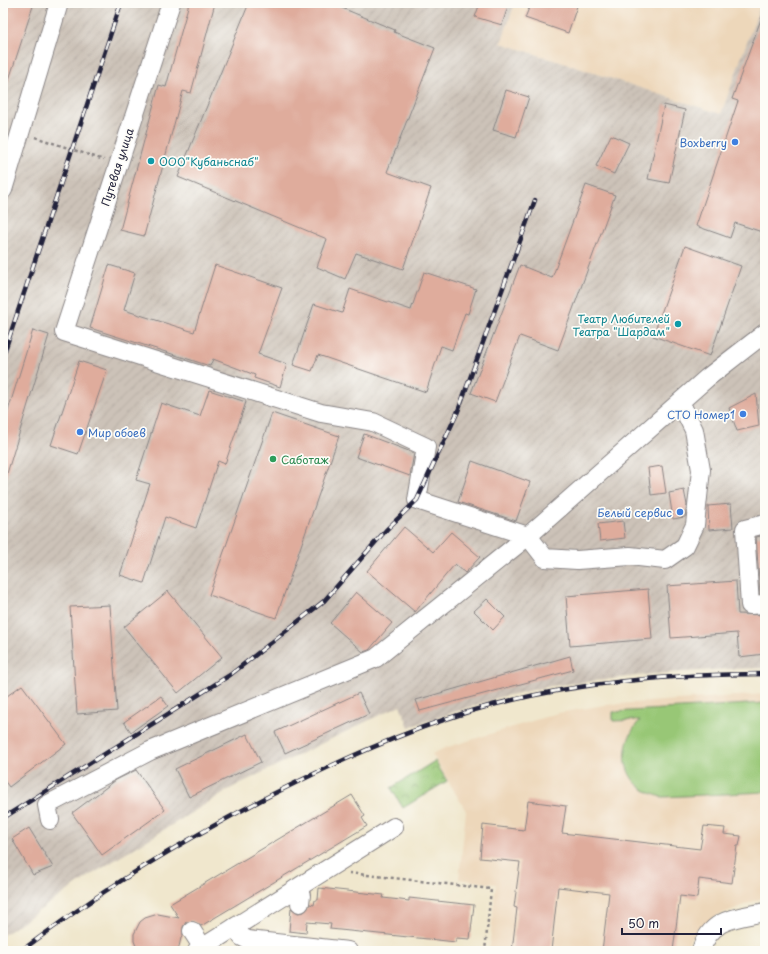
<svg xmlns="http://www.w3.org/2000/svg" width="768" height="954" font-family="'Playpen Sans',sans-serif">
<style>
.built{fill:#edd7ba}
.industrial{fill:url(#industrial-furrows)}
.park{fill:url(#park-crowns);stroke:#5d7458}
.pitch{fill:#98c776;stroke:#5d7458}
.building{fill:#dfac9c}
.lines{fill:none;stroke-linecap:round;stroke-linejoin:round}
.minor-casing{stroke:#898484;stroke-width:20}
.path{stroke:#898484;stroke-width:2.5;stroke-dasharray:3 3;stroke-linecap:butt}
.minor{stroke:#fff;stroke-width:18}
.rail-casing{stroke:#22223b;stroke-width:4.5}
.rail{stroke:#fdfcf7;stroke-width:3;stroke-dasharray:9;stroke-linecap:butt}
.shop-dot{fill:#3f7fe0;stroke:#fdfcf7;stroke-width:1.5}
.culture-dot{fill:#0f9aa8;stroke:#fdfcf7;stroke-width:1.5}
.leisure-dot{fill:#2e9e5b;stroke:#fdfcf7;stroke-width:1.5}
.labels{text-anchor:middle;dominant-baseline:central;stroke-width:3.5;stroke-linejoin:round;paint-order:stroke}
.shop-label{font-size:11px;fill:#366cbe;stroke:#fdfcf7;text-anchor:end}
.culture-label{font-size:11px;fill:#0d838f;stroke:#fdfcf7;text-anchor:start}
.street-label{font-size:11px;fill:#22223b;stroke:#fdfcf7}
.leisure-label{font-size:11px;fill:#27864d;stroke:#fdfcf7;text-anchor:start}
</style>
<defs>
<pattern id="industrial-furrows" width="10" height="10" patternUnits="userSpaceOnUse"><rect width="10" height="10" fill="#ccc2b8"/><path d="M-1 1l2-2M0 10L10 0M9 11l2-2" fill="none" stroke="#afa69f"/></pattern>
<pattern id="park-crowns" width="20" height="18" patternUnits="userSpaceOnUse"><rect width="20" height="18" fill="#98c776"/><path d="M2 6a3 3 0 1 1 6 0M12 15a3 3 0 1 1 6 0" fill="none" stroke="#7ca162"/></pattern>
</defs>
<rect width="100%" height="100%" fill="#fdfcf7"/>
<filter id="ink" filterUnits="userSpaceOnUse"><feTurbulence type="fractalNoise" baseFrequency=".025" numOctaves="2"/><feDisplacementMap in="SourceGraphic" scale="8" xChannelSelector="R" yChannelSelector="G"/><feConvolveMatrix kernelMatrix="1 2 1 2 8 2 1 2 1" color-interpolation-filters="sRGB"/></filter>
<filter id="wash" filterUnits="userSpaceOnUse"><feTurbulence type="fractalNoise" baseFrequency=".012" numOctaves="4" result="noise"/><feDisplacementMap in="SourceGraphic" scale="16" xChannelSelector="R" yChannelSelector="G"/><feGaussianBlur stdDeviation="0.9" result="paint"/><feColorMatrix in="noise" values="0 0 0 0 0 0 0 0 0 0 0 0 0 0 0 0 0 1.4 0 .05"/><feComposite in="paint" operator="in"/></filter>
<g filter="url(#wash)">
<rect width="100%" height="100%" fill="#f0e7cd"/>
<g class="built">
<path d="M515,3H761L721,114L501,43Z"/>
<path d="M765,694V897L716,916L701,927L690,939L687,951H489L496,884L459,879L466,811L432,754L445,748L558,713L605,705Z"/>
</g>
<path class="industrial" d="M3,3H515L501,43L721,114L761,3H765V668L728,669L653,674L551,686L500,697L409,727L400,705L233,787L94,873L3,935Z"/>
<path class="park" d="M435,761L447,781L403,808L391,788Z"/>
<path class="pitch" d="M765,703V792L663,797C622,789 615,749 640,720L613,721V712Z"/>
<g id="blocks">
<g class="building">
<path d="M3,3H34L5,92H3Z"/>
<path d="M189,3H215L191,93L183,91L144,236L120,230L159,85L166,87Z"/>
<path d="M249,3H330L395,30L394,32L435,48L387,172L431,188L403,269L356,253L345,279L317,267L327,239L178,177Z"/>
<path d="M480,3H509L502,25L475,17Z"/>
<path d="M531,3H578L568,33L525,18Z"/>
<path d="M764,11L765,233L735,223L730,238L696,226L738,101L732,99Z"/>
<path d="M506,90L529,97L516,137L493,130Z"/>
<path d="M664,105L685,110L669,183L648,179Z"/>
<path d="M611,135L629,143L614,174L596,166Z"/>
<path d="M586,185L615,195L558,350L520,336L495,402L471,393L520,265L552,278Z"/>
<path d="M685,246L741,266L710,356L653,336Z"/>
<path d="M109,265L135,273L124,310L194,332L215,265L282,288L258,354L287,364L280,387L254,378L255,375L213,359L210,366L90,328Z"/>
<path d="M424,272L476,289L468,314L465,313L452,350L441,346L426,392L318,355L312,371L293,365L314,304L342,313L350,289L411,310Z"/>
<path d="M33,330L49,335L6,477H3V427Z"/>
<path d="M79,361L107,370L78,454L51,445Z"/>
<path d="M209,390L246,402L225,464L218,461L196,528L165,517L144,583L120,575L150,484L136,480L161,403L200,416Z"/>
<path d="M756,394L759,426L737,431L729,408Z"/>
<path d="M272,413L339,436L276,618L209,595Z"/>
<path d="M364,434L414,453L410,476L356,457Z"/>
<path d="M472,461L530,482L516,521L458,502Z"/>
<path d="M662,466L666,493L651,495L648,468Z"/>
<path d="M684,490L687,505L685,517L673,519L669,493Z"/>
<path d="M731,504L733,528L709,530L708,506Z"/>
<path d="M623,521L625,538L600,541L598,524Z"/>
<path d="M404,527L433,552L451,532L480,557L465,573L455,564L415,612L367,571Z"/>
<path d="M765,535V594H760L756,537Z"/>
<path d="M736,581L738,614L765,615V654L739,657L737,633L671,638L667,586Z"/>
<path d="M648,589L652,639L570,646L566,596Z"/>
<path d="M168,591L222,657L178,693L124,627Z"/>
<path d="M356,592L392,623L369,650L363,652L330,623Z"/>
<path d="M487,599L505,617L493,630L474,611Z"/>
<path d="M110,605L117,711L77,714L70,607Z"/>
<path d="M570,656L573,670L420,711L416,700Z"/>
<path d="M22,685L66,744L9,787L3,779V699Z"/>
<path d="M359,693L369,714L285,753L275,732Z"/>
<path d="M161,696L168,706L131,732L124,722Z"/>
<path d="M247,734L261,762L189,797L175,769Z"/>
<path d="M136,770L165,810L102,855L72,813L116,780Z"/>
<path d="M352,795L365,816L362,818L367,826L201,926L192,921L186,922L183,927V936L181,938L178,951H138L134,941V934L140,922L145,918L158,914L179,918L170,904Z"/>
<path d="M528,801L566,806L562,833L700,849L704,826L725,828L724,834L741,836L739,846H737L732,883L699,879L697,898L680,896L673,951H602L609,893L558,887L551,951H512L517,908L514,907L520,862L480,858L483,825L524,830Z"/>
<path d="M29,828L53,867L33,875L12,839Z"/>
<path d="M319,888L384,895L383,898L409,901V898L474,905L470,939L456,938V942L428,939L330,929L331,924L307,922L306,933L289,931L291,908L298,913L304,912L310,904L314,905L315,900H318Z"/>
</g>
</g>
</g>
<g filter="url(#ink)">
<use href="#blocks" fill-opacity="0" stroke="#898484" stroke-width="1"/>
<g class="lines">
<defs>
<g id="minor">
<path d="M171,3L64,332L321,413L373,422L426,447L417,500L528,536L545,558L577,560L630,556L665,560L685,546L695,525L701,470L694,430L680,402"/>
<path d="M3,190L59,3"/>
<path d="M765,524L745,529L750,605L765,604"/>
<path d="M50,820L47,805L150,751L376,658L528,536L707,378L765,333"/>
<path d="M296,889L301,895L300,903"/>
<path d="M235,927L242,937L248,940L348,951"/>
<path d="M192,931L205,951"/>
<path d="M197,951L394,827"/>
<path d="M701,951C710,918 736,918 765,912"/>
</g>
</defs>
<use href="#minor" class="minor-casing"/>
<g class="path">
<path d="M35,137L104,160"/>
<path d="M349,873L491,889L485,951"/>
</g>
<use href="#minor" class="minor"/>
<defs>
<g id="rail">
<path d="M3,356L121,3"/>
<path d="M3,818L230,675L324,601L387,529L417,500L458,411L535,200"/>
<path d="M21,951C48,931 76,911 104,892C158,856 215,824 273,794C337,762 402,732 471,711C565,683 667,674 765,674"/>
</g>
</defs>
<use href="#rail" class="rail-casing"/>
<use href="#rail" class="rail"/>
</g>
</g>
<g class="shop-dot">
<circle cx="735" cy="142" r="4"/>
<circle cx="743" cy="414" r="4"/>
<circle cx="80" cy="432" r="4"/>
<circle cx="680" cy="512" r="4"/>
</g>
<g class="culture-dot">
<circle cx="151" cy="161" r="4"/>
<circle cx="678" cy="324" r="4"/>
</g>
<circle class="leisure-dot" cx="273" cy="459" r="4"/>
<g class="labels">
<g class="shop-label">
<text x="727" y="142">Boxberry</text>
<text x="735" y="414">СТО Номер1</text>
<text x="88" y="432" text-anchor="start">Мир обоев</text>
<text x="672" y="512">Белый сервис</text>
</g>
<g class="culture-label">
<text x="159" y="161">ООО"Кубаньснаб"</text>
<text x="670" y="318" text-anchor="end">Театр Любителей<tspan x="670" dy="13">Театра "Шардам"</tspan></text>
</g>
<g class="street-label">
<text transform="translate(117 167) rotate(-72)">Путевая улица</text>
</g>
<g class="leisure-label">
<text x="281" y="459">Саботаж</text>
</g>
</g>
<rect width="768" height="954" fill="none" stroke="#fdfcf7" stroke-width="16"/>
<path d="M622 928v6h99v-6" fill="none" stroke="#22223b" stroke-width="2"/>
<text x="628" y="928" font-size="12" fill="#22223b" stroke="#fdfcf7" stroke-width="3" paint-order="stroke">50 m</text>
</svg>
